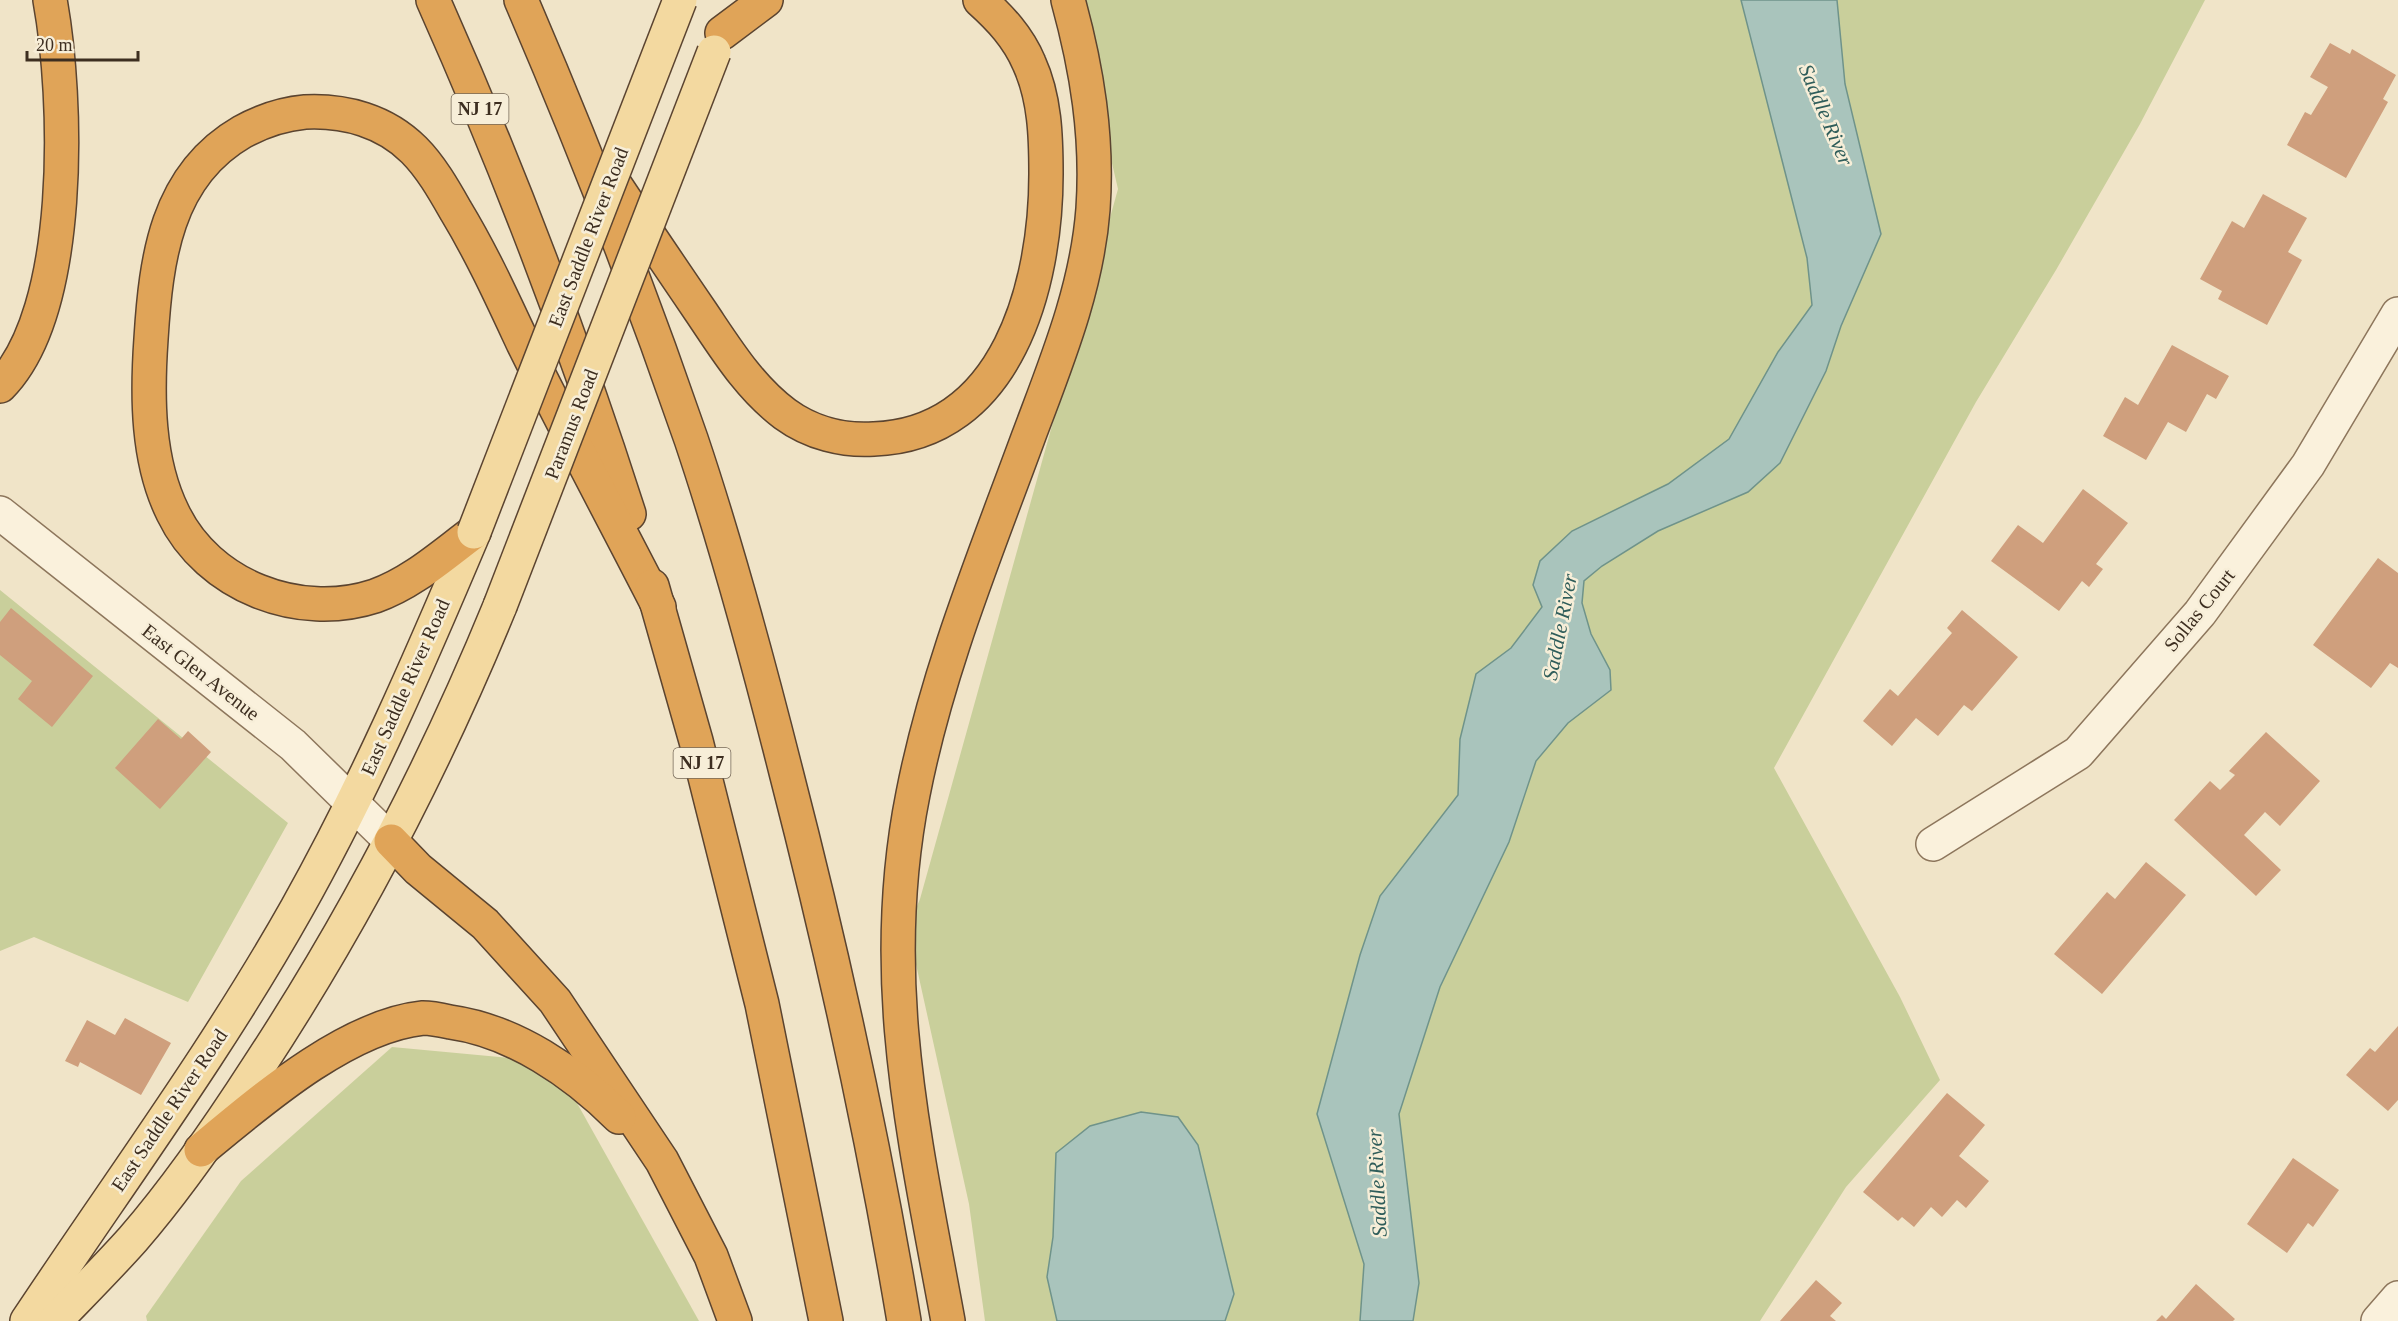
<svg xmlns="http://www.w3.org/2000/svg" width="2398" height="1321" font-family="Georgia,serif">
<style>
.green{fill:#c9cf9b}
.water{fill:#a9c4bc;stroke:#6f938a;stroke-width:1.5}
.building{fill:#cf9f7d}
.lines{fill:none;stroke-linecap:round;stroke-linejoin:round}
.minor-casing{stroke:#8d765c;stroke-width:36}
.major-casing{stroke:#5b4430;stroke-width:36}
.highway-casing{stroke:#5b4430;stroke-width:36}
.minor{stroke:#faf1dc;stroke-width:33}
.major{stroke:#f3d9a0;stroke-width:33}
.highway{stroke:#e0a458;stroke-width:33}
.major-bridge-casing{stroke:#5b4430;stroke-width:36;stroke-linecap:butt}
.major-bridge{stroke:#f3d9a0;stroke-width:33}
.labels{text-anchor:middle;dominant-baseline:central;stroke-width:5;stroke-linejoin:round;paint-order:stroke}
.shield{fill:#f7eed8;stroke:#756857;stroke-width:1.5}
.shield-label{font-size:18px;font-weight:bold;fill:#3d2e20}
.street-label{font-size:20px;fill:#3d2e20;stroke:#f7eed8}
.water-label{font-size:21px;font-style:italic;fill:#2f5d5a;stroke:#f7eed8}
</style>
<rect width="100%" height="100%" fill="#f0e4c8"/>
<g class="green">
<path d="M1074,0H2205L2140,124L2056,270L1976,402L1774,768L1900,997L1940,1080L1846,1187L1760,1321H985L969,1204L908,928L920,899L1118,189Z"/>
<path d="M0,590L288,823L188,1002L34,937L0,951Z"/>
<path d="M392,1047L554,1062L699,1321H147L146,1316L241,1181Z"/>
</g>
<g class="water">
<path d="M1741,0H1837L1845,84L1881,234L1841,326L1826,371L1780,463L1748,492L1658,531L1602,566L1584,581L1582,603L1591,634L1610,670L1611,690L1568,723L1536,761L1509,842L1440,987L1399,1114L1419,1283L1413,1321H1360L1364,1264L1317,1114L1360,955L1380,896L1458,795L1460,739L1476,674L1511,648L1542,607L1533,585L1540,561L1572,531L1668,484L1729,439L1778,352L1812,305L1807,258Z"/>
<path d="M1141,1112L1178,1117L1198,1145L1234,1294L1225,1321H1057L1047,1277L1053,1237L1056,1153L1090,1126Z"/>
</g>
<g class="building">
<path d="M2330,43L2350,54L2352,49L2396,75L2383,99L2388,102L2346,178L2287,145L2305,112L2311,115L2328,87L2310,77Z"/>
<path d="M2263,194L2307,218L2288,252L2302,260L2267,325L2218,299L2222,291L2200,279L2232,221L2244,228Z"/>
<path d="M2172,345L2229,376L2216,399L2207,394L2186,432L2168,422L2146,460L2103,436L2125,397L2138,405Z"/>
<path d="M2083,489L2128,523L2096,564L2103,569L2089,587L2082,581L2059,611L1991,561L2018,525L2043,543Z"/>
<path d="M2378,558L2398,573V668L2390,663L2371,688L2313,645Z"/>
<path d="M11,608L93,676L52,727L18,699L32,681L0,655V622Z"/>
<path d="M1962,610L2018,657L1972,711L1964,705L1938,736L1916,718L1892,746L1863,721L1890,689L1898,696L1952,633L1947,628Z"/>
<path d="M158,719L181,739L188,731L211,752L160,809L115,768Z"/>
<path d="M2266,732L2320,781L2280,826L2265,812L2244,835L2281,870L2256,896L2174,820L2210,781L2220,790L2235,775L2229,771Z"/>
<path d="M2146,862L2186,895L2102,994L2054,954L2107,892L2115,899Z"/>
<path d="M125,1018L171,1043L141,1095L80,1062L78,1067L65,1061L87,1020L115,1035Z"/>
<path d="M2398,1026V1100L2388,1111L2346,1075L2370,1048L2375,1052Z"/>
<path d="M1947,1093L1985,1125L1959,1156L1989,1181L1966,1208L1957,1200L1942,1217L1931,1207L1914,1227L1902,1217L1898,1221L1863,1192Z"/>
<path d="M2293,1158L2339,1190L2313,1227L2308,1223L2287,1253L2247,1224Z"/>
<path d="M1816,1280L1842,1303L1830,1316L1836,1321H1780Z"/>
<path d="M2196,1284L2235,1319L2233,1321H2156L2162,1315L2166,1319Z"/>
</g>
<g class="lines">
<defs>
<g id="minor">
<path d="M0,513L293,745L391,841"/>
<path d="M1933,844L2078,753L2200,613L2308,465L2398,314"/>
<path d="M2378,1321L2398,1298"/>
</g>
<g id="major">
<path d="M27,1321C118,1184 216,1052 297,908C365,787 420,660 474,532"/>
<path d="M55,1321C81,1294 108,1267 133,1239C179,1186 220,1126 258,1067C354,921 434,767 500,606"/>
</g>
<g id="highway">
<path d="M433,0C508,168 573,339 629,514"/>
<path d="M521,0C583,144 640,291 691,439C728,549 758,661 786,772C833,954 873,1136 904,1321"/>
<path d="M722,33L766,0"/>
<path d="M606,171C637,218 669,265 701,312C726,349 749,387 785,414C811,433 843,441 874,439C1008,434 1046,284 1046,174C1046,137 1045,98 1029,63C1018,37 1000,18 980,0"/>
<path d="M0,386C74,311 68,99 50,0"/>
<path d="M474,532C443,555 412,583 375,596C299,621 208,586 173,513C147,461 147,396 151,339C156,259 166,176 242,132C262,121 283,114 305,112C345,110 385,121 414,150C431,167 444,190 456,211C482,254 502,298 523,343C567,432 614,519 659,607"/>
<path d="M652,586L696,741L762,1004L826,1321"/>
<path d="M391,841L418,869L485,924L555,1001L662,1161L711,1256L735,1321"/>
<path d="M201,1150C259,1102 346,1026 423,1018C431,1018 441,1020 450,1022C514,1031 574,1072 619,1117"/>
<path d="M948,1321C915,1140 876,979 913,794C937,671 985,555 1028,438C1056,363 1087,289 1093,209C1098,137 1087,69 1068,0"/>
</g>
</defs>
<use href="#minor" class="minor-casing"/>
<use href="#major" class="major-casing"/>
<use href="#highway" class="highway-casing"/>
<use href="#minor" class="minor"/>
<use href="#major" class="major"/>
<use href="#highway" class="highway"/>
<defs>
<g id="major-bridge">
<path d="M474,532L680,0"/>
<path d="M500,606L714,52"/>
</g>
</defs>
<use href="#major-bridge" class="major-bridge-casing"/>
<use href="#major-bridge" class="major-bridge"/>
</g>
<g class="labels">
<g class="shield">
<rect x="451.5" y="94" width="57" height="30" rx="4.5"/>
<rect x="673.5" y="748" width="57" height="30" rx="4.5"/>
</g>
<g class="shield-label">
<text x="480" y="109">NJ 17</text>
<text x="702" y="763">NJ 17</text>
</g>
<g class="street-label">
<text transform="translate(588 237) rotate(-69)">East Saddle River Road</text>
<text transform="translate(571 424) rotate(-69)">Paramus Road</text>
<text transform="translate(2199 610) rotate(-51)">Sollas Court</text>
<text transform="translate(201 672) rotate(38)">East Glen Avenue</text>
<text transform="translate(405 687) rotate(-66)">East Saddle River Road</text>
<text transform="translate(169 1110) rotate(-56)">East Saddle River Road</text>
</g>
<g class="water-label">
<text transform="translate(1826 115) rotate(67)">Saddle River</text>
<text transform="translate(1560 627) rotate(-79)">Saddle River</text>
<text transform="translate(1377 1183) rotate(-93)">Saddle River</text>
</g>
</g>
<path d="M27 51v9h111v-9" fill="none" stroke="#3d2e20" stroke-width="3"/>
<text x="36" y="51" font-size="18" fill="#3d2e20" stroke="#f7eed8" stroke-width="4.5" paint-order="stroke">20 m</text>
</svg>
